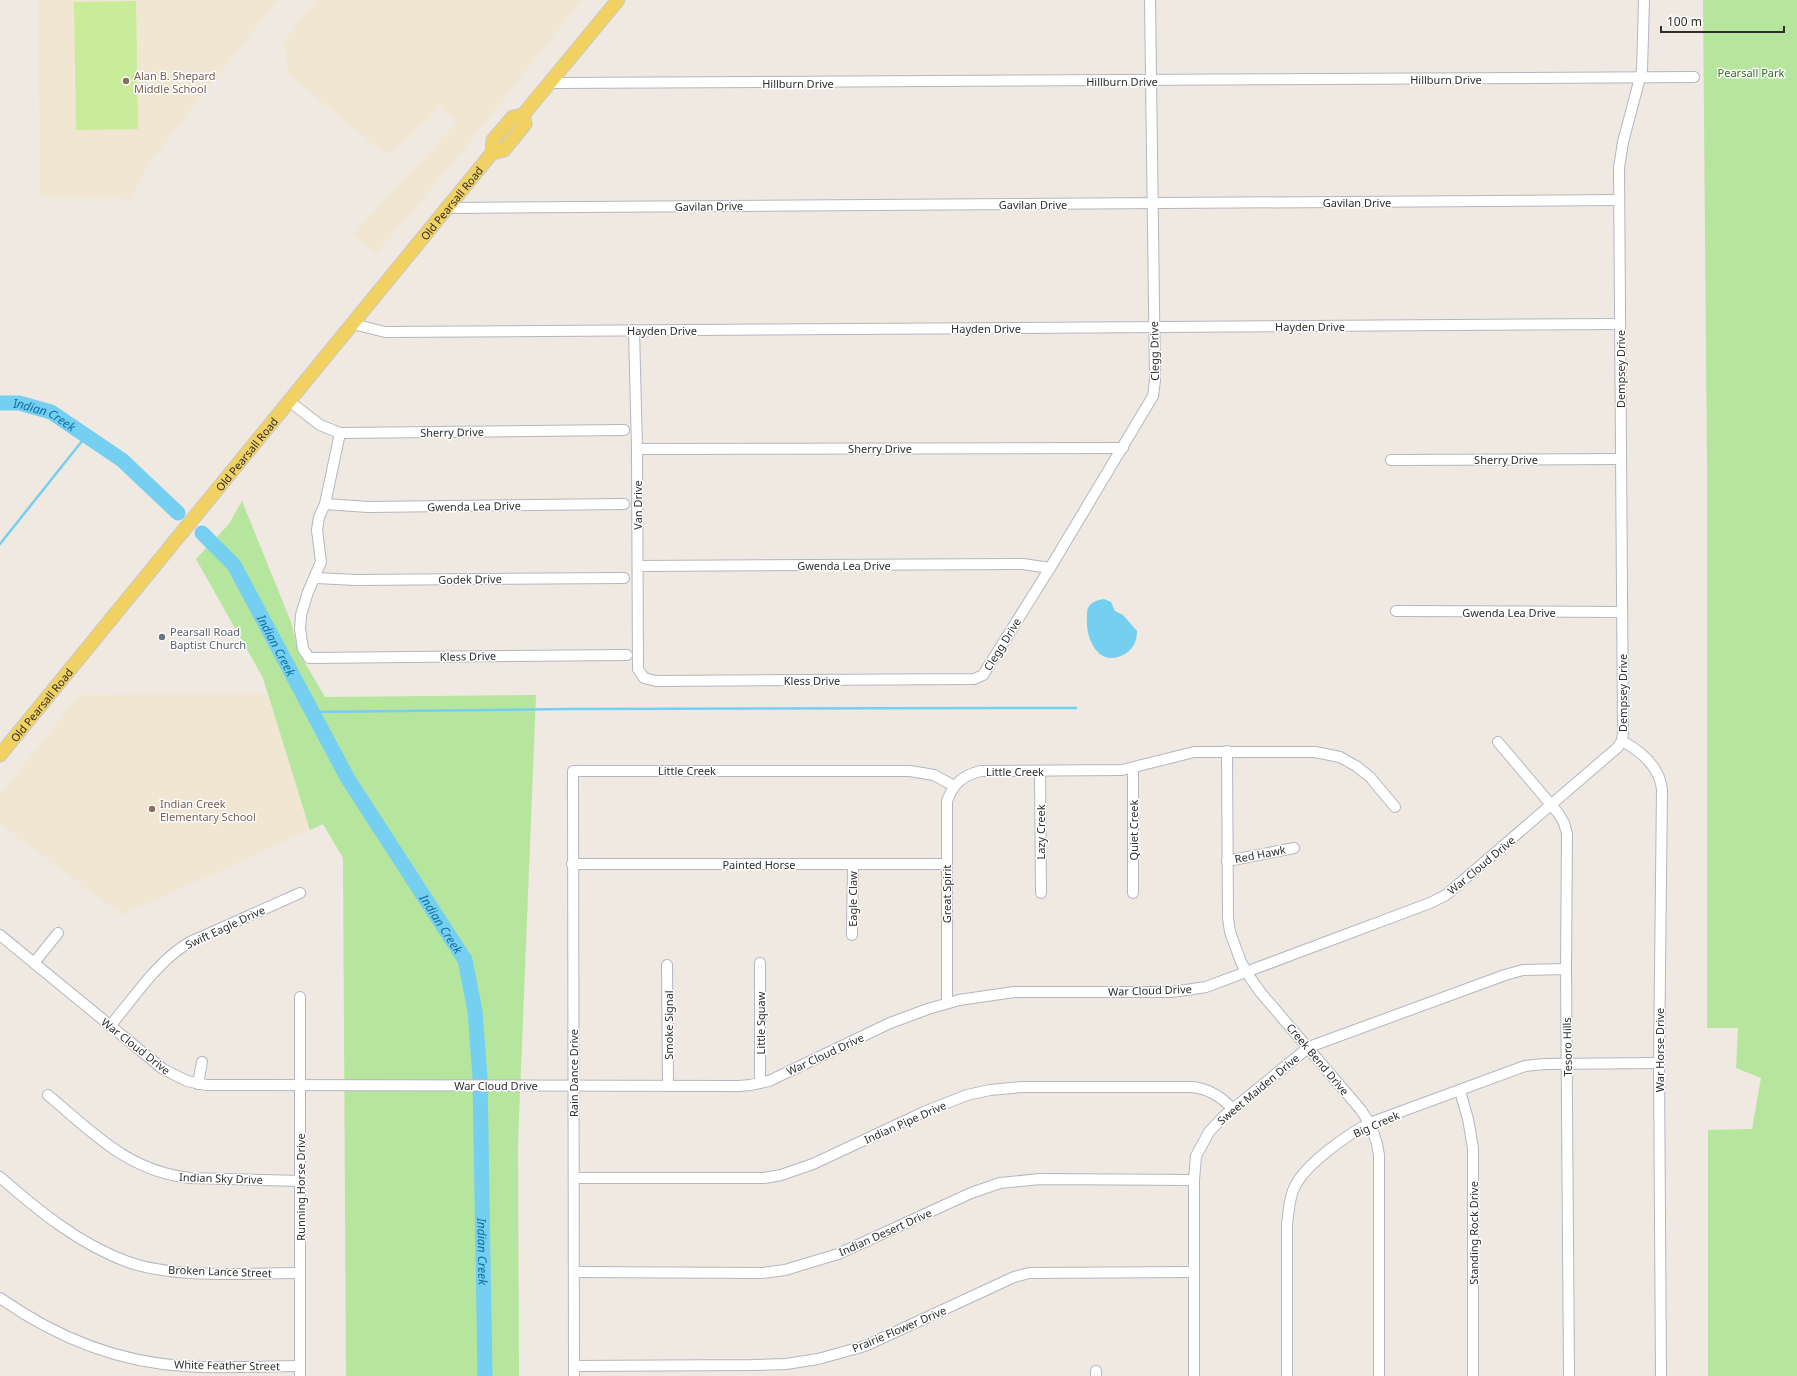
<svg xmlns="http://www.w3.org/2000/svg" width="1797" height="1376" font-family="'Noto Sans',sans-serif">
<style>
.education{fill:#f0e6d1}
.green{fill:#b6e59e}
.pitch{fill:#c9ec9a}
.water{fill:#75cff0}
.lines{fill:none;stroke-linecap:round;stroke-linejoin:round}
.stream{stroke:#75cff0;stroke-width:2.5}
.river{stroke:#75cff0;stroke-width:15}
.minor-casing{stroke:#b4b7c1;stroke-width:12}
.major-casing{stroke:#c9c9c9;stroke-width:15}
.minor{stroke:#fff;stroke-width:10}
.major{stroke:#f2d163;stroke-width:13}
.education-dot{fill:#8d6e63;stroke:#fff;stroke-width:1.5}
.worship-dot{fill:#6b7280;stroke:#fff;stroke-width:1.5}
.labels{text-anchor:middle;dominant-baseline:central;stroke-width:3;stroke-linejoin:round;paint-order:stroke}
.park-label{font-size:11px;fill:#2c6e1b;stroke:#fff}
.education-label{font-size:11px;fill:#785e54;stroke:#fff;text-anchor:start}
.street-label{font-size:11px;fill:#2e2e2e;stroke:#fff}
.worship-label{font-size:11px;fill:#5b616d;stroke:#fff;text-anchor:start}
.water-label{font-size:12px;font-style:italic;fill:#0d6fa3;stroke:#fff}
</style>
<rect width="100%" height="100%" fill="#efe9e1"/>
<g class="education">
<path d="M38,0H278L149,163L131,199L40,197Z"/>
<path d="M317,0H582L450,167L376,254L353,234L457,122L440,107L394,152H382L288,74L284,41Z"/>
<path d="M267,694L310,830L122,915L0,824V795L79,695Z"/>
</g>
<g class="green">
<path d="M1703,0H1797V1376H1708V1130L1752,1129L1761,1078L1736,1068L1738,1028H1707V463Z"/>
<path d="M242,501L291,622L298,651L325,697L536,695L518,1143L519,1376H346L343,858L323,824L310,830L263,678L196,559L229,524Z"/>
</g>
<path class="pitch" d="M136,1L138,129L76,130L74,2Z"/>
<path class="water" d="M1104,599L1111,602L1115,611L1123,615L1137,631C1137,641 1134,648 1125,654C1099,669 1085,639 1087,617C1087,614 1087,610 1088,608C1091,602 1097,600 1104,599Z"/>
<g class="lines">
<g class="stream">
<path d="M0,544L86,436"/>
<path d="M313,712L567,709L1076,708"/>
</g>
<g class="river">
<path id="s1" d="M0,403H19L51,412L122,460L178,513"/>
<path id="s2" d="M202,533L234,565L348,779L465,960L475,1011L480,1077L485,1376"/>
</g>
<defs>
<g id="minor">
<path d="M550,83L1694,77"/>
<path d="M448,208L1619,200"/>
<path d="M353,324L385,332L1620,324"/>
<path d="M634,330L637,449L638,669L644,678L656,681L974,679L983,675L1050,568L1153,396L1155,380L1150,0"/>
<path d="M289,401L320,425L340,433L624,430"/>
<path d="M340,433L325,504L319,517L317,530L321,562L308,592L301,615L300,629L303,649L309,658L627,655"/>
<path d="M637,449L1123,448"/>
<path d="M1391,460L1620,459"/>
<path d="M325,504L368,507L624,504"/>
<path d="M638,566L1023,564L1050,568"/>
<path d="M316,578L356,580L624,578"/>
<path d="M1396,611L1622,612"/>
<path d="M1622,741C1635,748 1650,759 1657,773C1660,778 1661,784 1662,789L1659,1063L1661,1376"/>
<path d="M1498,742L1558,813L1564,823L1567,834L1566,969L1569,1376"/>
<path d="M1227,751L1228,918L1230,932L1241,962L1251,979L1261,993L1361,1110C1371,1124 1377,1138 1379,1155V1376"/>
<path d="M1133,768V893"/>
<path d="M1040,771L1041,893"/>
<path d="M1227,861L1294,848"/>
<path d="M572,864H946"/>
<path d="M0,935L163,1069L187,1081L206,1085L739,1086L750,1085L769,1081L890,1023L928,1009L959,1000L1014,992H1172L1206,987L1430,903L1446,895L1617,748L1622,741L1623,733L1619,168L1623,142L1642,70L1644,0"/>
<path d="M852,935L853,864"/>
<path d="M34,963L58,933"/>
<path d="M667,965L668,1085"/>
<path d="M300,997V1376"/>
<path d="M947,1003V801C953,784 963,775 981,771L1122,770L1194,752H1315L1340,757L1356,766L1370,777L1395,807"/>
<path d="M110,1026C134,998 158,960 190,942L300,893"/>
<path d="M760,1083V963"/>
<path d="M198,1084L202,1062"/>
<path d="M1460,1091L1468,1119L1473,1148V1376"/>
<path d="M48,1095C93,1133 128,1171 190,1178L300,1181"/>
<path d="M0,1177C39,1211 79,1244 128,1262C175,1279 249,1273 299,1273"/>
<path d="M574,1178H764L781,1175L813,1164L924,1112L967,1095L990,1090L1022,1087H1192C1210,1089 1221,1097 1233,1109"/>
<path d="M574,1272L762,1273L785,1270L838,1254L971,1193L1000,1183L1040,1179L1194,1180"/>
<path d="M0,1298C54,1336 117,1362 184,1366C222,1369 262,1366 300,1366"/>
<path d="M574,1366L752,1365L786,1364L818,1359L865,1346L1014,1277L1029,1273L1194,1272"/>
<path d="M574,1376L573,771H910L934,775L954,786"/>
<path d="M1096,1376V1371"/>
<path d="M1194,1376V1180L1196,1156L1209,1132L1223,1117L1309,1047L1505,975L1523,970L1566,969"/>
<path d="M1287,1376V1224C1289,1211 1289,1197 1295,1186C1307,1163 1348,1134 1370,1123L1525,1066L1544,1064L1659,1063"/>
</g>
<g id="major">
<path d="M492,153L493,140L513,117L523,115L618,0"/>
<path id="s3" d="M0,755L492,153L504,150L525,124L523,115"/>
</g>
</defs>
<use href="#minor" class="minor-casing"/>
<use href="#major" class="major-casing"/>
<use href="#minor" class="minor"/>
<use href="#major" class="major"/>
</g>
<g class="education-dot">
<circle cx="126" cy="81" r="4"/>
<circle cx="152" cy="809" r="4"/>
</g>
<circle class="worship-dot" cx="162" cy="637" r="4"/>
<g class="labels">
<g class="park-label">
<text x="1751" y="72">Pearsall Park</text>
</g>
<g class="education-label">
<text x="134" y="75">Alan B. Shepard<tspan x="134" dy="13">Middle School</tspan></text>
<text x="160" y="803">Indian Creek<tspan x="160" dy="13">Elementary School</tspan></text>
</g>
<g class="street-label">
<text x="1446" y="79">Hillburn Drive</text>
<text x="1122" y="81">Hillburn Drive</text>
<text x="798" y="83">Hillburn Drive</text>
<text x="1357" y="202">Gavilan Drive</text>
<text stroke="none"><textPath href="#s3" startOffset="713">Old Pearsall Road</textPath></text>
<text x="1033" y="204">Gavilan Drive</text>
<text transform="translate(709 206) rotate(-1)">Gavilan Drive</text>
<text x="1310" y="326">Hayden Drive</text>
<text x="986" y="328">Hayden Drive</text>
<text x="662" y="330">Hayden Drive</text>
<text transform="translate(1154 351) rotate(-91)">Clegg Drive</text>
<text transform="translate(1620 369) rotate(-90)">Dempsey Drive</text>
<text transform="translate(452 432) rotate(-1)">Sherry Drive</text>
<text x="880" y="448">Sherry Drive</text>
<text stroke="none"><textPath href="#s3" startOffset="389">Old Pearsall Road</textPath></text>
<text x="1506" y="459">Sherry Drive</text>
<text transform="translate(637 505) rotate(-90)">Van Drive</text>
<text transform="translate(474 506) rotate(-1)">Gwenda Lea Drive</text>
<text x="844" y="565">Gwenda Lea Drive</text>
<text transform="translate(470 579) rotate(-1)">Godek Drive</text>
<text x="1509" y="612">Gwenda Lea Drive</text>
<text transform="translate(1002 644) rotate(-58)">Clegg Drive</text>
<text transform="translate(468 656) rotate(-1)">Kless Drive</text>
<text x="812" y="680">Kless Drive</text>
<text transform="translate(1622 693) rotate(-90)">Dempsey Drive</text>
<text stroke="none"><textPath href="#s3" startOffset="65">Old Pearsall Road</textPath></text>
<text x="687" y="770">Little Creek</text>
<text x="1015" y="771">Little Creek</text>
<text transform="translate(1133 830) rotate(-90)">Quiet Creek</text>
<text transform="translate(1040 832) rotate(-90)">Lazy Creek</text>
<text transform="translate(1260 854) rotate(-11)">Red Hawk</text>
<text x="759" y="864">Painted Horse</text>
<text transform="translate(1481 865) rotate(-40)">War Cloud Drive</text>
<text transform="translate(946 894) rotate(-90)">Great Spirit</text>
<text transform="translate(852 899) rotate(-90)">Eagle Claw</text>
<text transform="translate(225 927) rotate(-25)">Swift Eagle Drive</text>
<text transform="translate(1150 990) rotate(-2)">War Cloud Drive</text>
<text transform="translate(760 1023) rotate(-90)">Little Squaw</text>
<text transform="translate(668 1025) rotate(-90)">Smoke Signal</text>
<text transform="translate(136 1046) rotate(38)">War Cloud Drive</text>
<text transform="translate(1567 1047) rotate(-91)">Tesoro Hills</text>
<text transform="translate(1659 1050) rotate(-90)">War Horse Drive</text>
<text transform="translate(825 1054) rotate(-25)">War Cloud Drive</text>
<text transform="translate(1318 1059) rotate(50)">Creek Bend Drive</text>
<text transform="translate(573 1073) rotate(-90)">Rain Dance Drive</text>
<text x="496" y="1085">War Cloud Drive</text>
<text transform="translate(1258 1089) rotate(-40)">Sweet Maiden Drive</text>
<text transform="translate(905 1122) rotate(-24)">Indian Pipe Drive</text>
<text transform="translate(1376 1124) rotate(-24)">Big Creek</text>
<text transform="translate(221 1178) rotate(2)">Indian Sky Drive</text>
<text transform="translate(300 1187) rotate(-90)">Running Horse Drive</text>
<text transform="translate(885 1232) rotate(-24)">Indian Desert Drive</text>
<text transform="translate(1473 1233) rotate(-90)">Standing Rock Drive</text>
<text transform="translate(220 1271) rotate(2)">Broken Lance Street</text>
<text transform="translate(899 1329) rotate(-23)">Prairie Flower Drive</text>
<text transform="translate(227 1365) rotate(1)">White Feather Street</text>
</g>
<g class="worship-label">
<text x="170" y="631">Pearsall Road<tspan x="170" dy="13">Baptist Church</tspan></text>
</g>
<g class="water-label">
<text stroke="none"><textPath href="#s1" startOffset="47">Indian Creek</textPath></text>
<text stroke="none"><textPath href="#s2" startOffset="136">Indian Creek</textPath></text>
<text stroke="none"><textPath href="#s2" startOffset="460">Indian Creek</textPath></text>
<text stroke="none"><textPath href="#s2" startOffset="796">Indian Creek</textPath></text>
</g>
</g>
<path d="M1661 26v6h123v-6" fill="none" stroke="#2e2e2e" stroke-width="2"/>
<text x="1667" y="26" font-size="12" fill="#2e2e2e" stroke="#ffffff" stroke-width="3" paint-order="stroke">100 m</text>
</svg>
